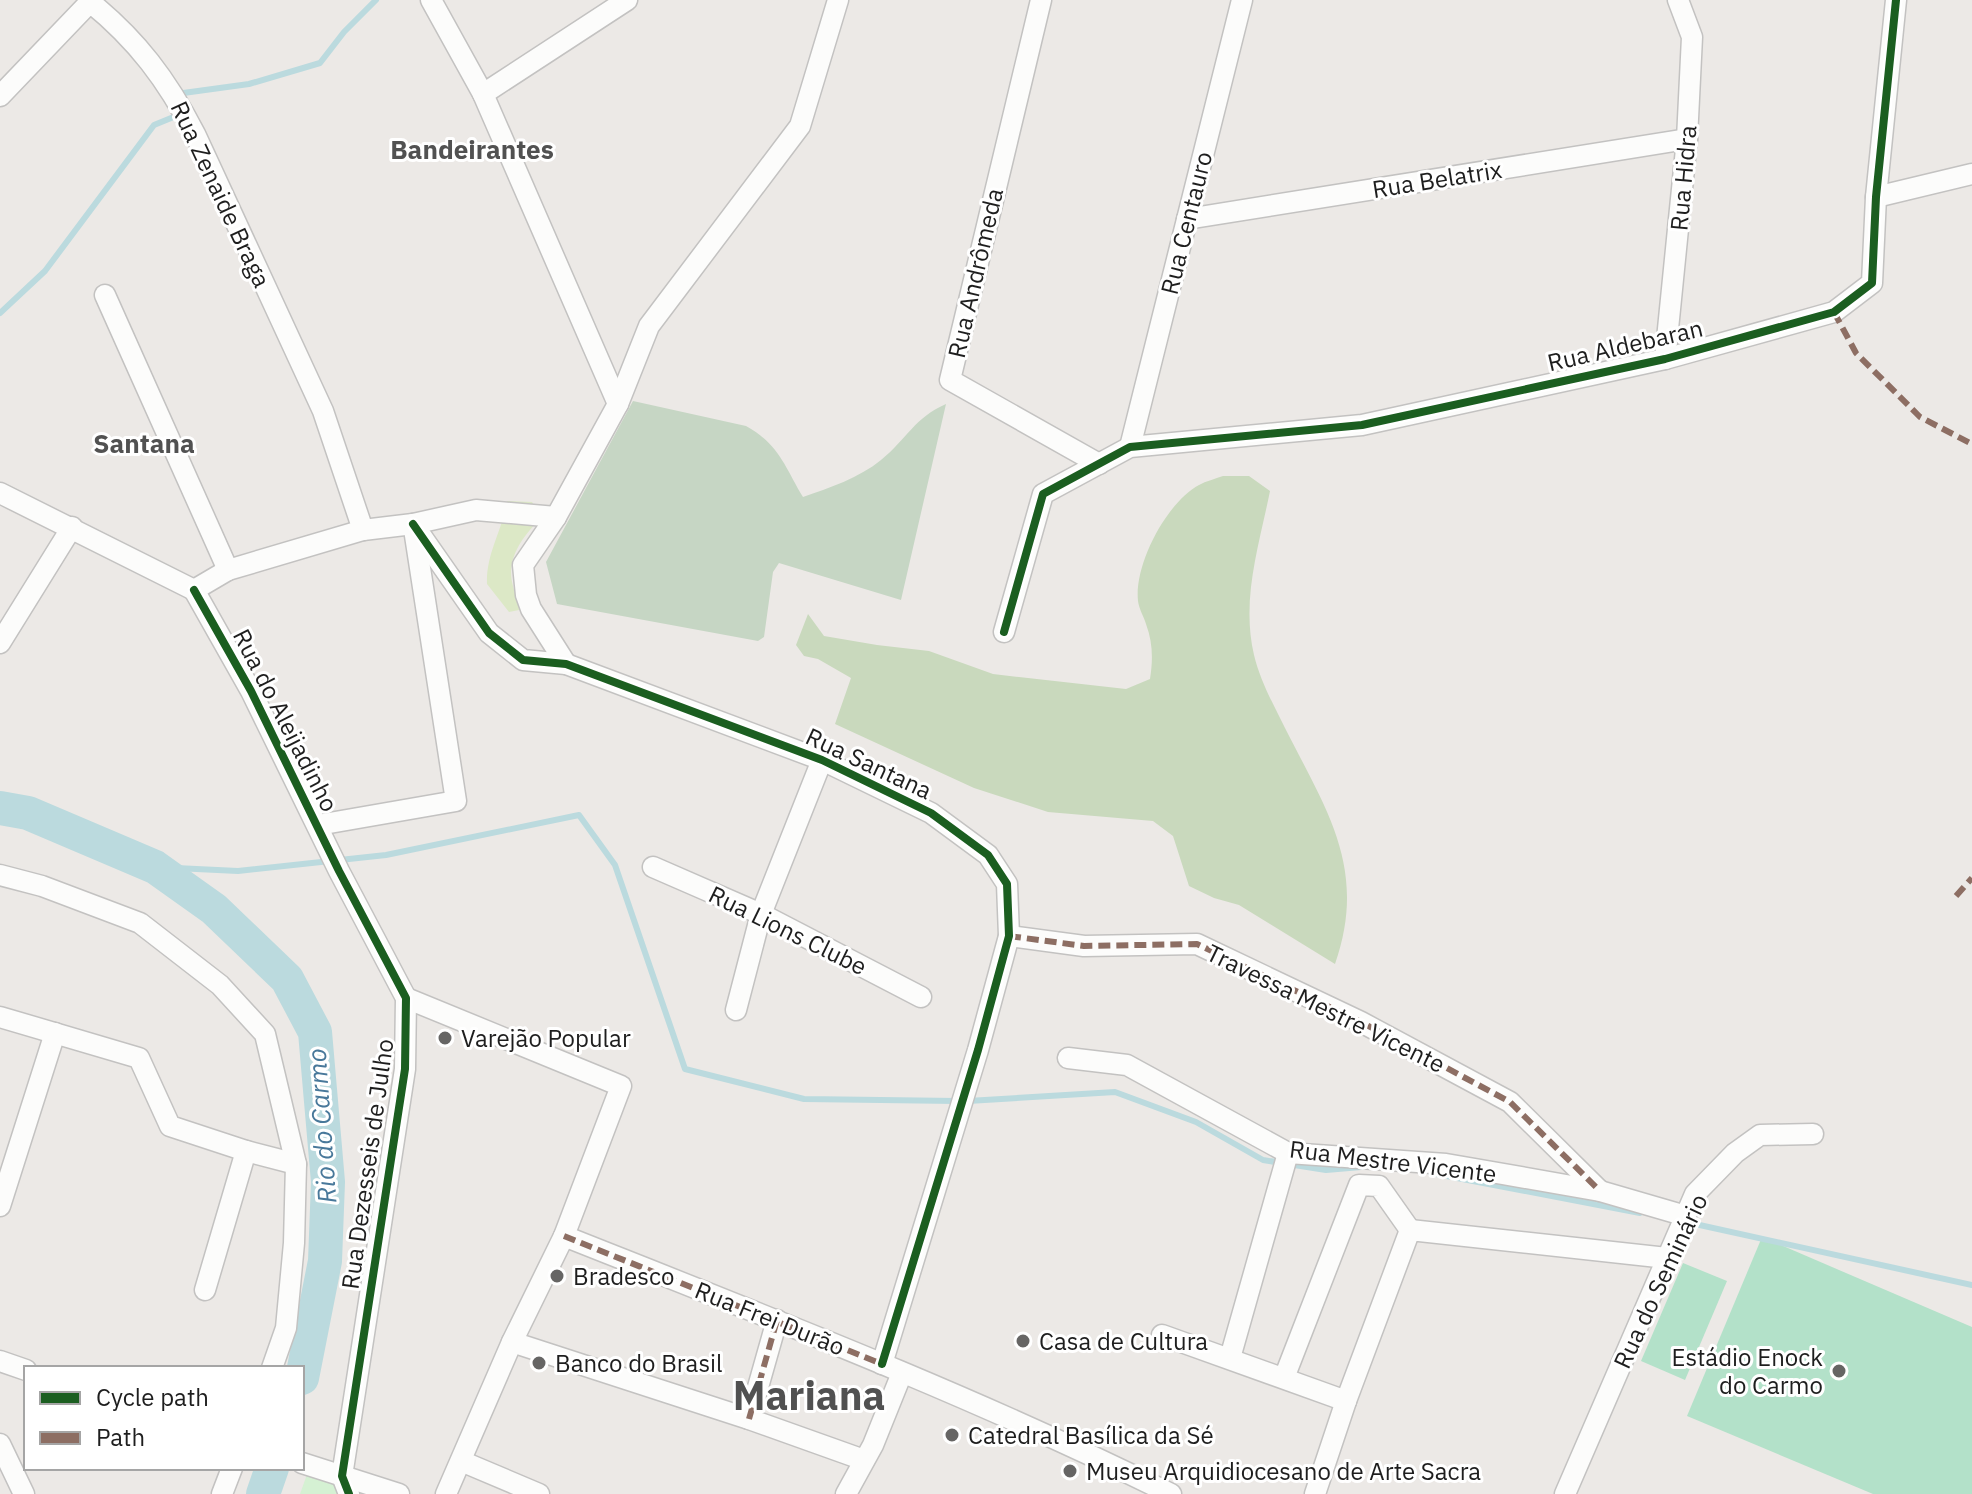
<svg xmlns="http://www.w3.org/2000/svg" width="1972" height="1494" font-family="'IBM Plex Sans',sans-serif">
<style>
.grass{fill:#dce8c6}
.forest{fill:#c9d9bd}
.cemetery{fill:#c6d6c4}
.park{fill:#d5f1d3}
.pitch{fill:#b3e1c9}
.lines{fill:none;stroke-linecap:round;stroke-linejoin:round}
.stream{stroke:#bbdade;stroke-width:6}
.river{stroke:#bbdade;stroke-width:34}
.minor-casing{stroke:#c3c2c1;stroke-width:23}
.minor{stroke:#fcfcfb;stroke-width:20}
.quiet{stroke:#8d6e63;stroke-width:6;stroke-dasharray:12 6;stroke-linecap:butt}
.cycleway-casing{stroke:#fff;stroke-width:13}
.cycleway{stroke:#1b5e20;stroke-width:8}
.poi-dot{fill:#666564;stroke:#fff;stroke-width:3}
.labels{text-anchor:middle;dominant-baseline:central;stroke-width:6;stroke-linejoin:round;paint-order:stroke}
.street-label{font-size:24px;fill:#1e1e1e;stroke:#fff}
.poi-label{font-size:24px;fill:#1e1e1e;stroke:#fff;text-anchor:start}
.neighbourhood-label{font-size:26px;font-weight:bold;fill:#515151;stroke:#fff}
.water-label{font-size:26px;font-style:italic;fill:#48789a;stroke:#fff}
.town-label{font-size:40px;font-weight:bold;fill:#515151;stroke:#fff}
</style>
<rect width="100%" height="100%" fill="#ece9e6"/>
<path class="grass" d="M507,501L532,502L542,517C524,535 505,558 513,586C515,596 519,599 519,610L509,612L487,584C486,553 502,532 507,501Z"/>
<path class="forest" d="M1223,476H1249L1270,491C1259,546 1241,599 1254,655C1260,680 1273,704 1285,728C1327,811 1368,869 1335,964L1239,905L1214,898L1189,886L1173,836L1153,821L1048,812L974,788L835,724L851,678L818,659L804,656L796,645L808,614L824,636L877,645L929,651L993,674L1019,677L1126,689L1150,679C1153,660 1153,643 1146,624C1144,617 1139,609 1138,601C1134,564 1167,502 1199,485C1206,481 1215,479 1223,476Z"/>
<path class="cemetery" d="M633,401L746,426C779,444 785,467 803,497C829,488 859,478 881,460C907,439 914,418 946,404L901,600L779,563L773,572L764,637L758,641L557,604L546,562Z"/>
<path class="park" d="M310,1466L395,1494H300Z"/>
<g class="pitch">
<path d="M1762,1237L1972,1327V1494H1873L1687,1416Z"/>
<path d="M1683,1263L1727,1281L1685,1380L1641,1361Z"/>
</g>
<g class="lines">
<g class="stream">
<path d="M176,94L249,84L320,63L344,32L376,0"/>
<path d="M0,313L45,271L154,125L176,116V112"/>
<path d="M155,867L238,871L386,855L579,815L615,865L685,1069L804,1099L957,1101"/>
<path d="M968,1101L1115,1092L1196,1122L1263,1160L1326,1170L1361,1167"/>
<path d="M1431,1173L1640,1213"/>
<path d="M1686,1222L1972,1285"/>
</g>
<g class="river">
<path d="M0,808L28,813L155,867L214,909L287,979L315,1032L328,1182L325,1261L302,1378"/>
<path d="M263,1494L272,1468"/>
</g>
<defs>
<g id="minor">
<path d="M431,0L483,94L618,404"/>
<path d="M1041,0L950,380L1099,464"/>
<path d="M483,94L627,0"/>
<path d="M0,96L90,2C137,40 167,80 195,134L323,411L363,530"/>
<path d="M1876,197L1972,174"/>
<path d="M1187,219L1687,139"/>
<path d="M105,295L228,570"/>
<path d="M1665,359L1687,139L1692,37L1678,0"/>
<path d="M1130,447L1242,0"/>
<path d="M0,493L194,590"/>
<path d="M413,524L489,633L523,660L566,664L822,760L931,813L988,855L1007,884L1009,936L978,1050L882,1364"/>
<path d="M194,590L251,691L339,871L406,998L405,1069L342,1476L349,1494"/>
<path d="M194,590L228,570L363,530L413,524L476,510L556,517"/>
<path d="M1004,632L1043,494L1130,447L1362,425L1665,359L1834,312L1872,283L1876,197L1896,0"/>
<path d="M0,643L72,527"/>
<path d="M566,664L531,609L526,595L523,565L556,517L618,404L649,326L800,126L838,0"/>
<path d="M318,825L456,801L414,529"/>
<path d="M653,867L761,914L921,997"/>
<path d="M0,875L42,886L140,923L220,985L265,1034L296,1164L294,1243L286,1328L272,1368"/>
<path d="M1009,936L1084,946L1197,944L1361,1022L1510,1102L1600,1191"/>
<path d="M406,998L621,1086L564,1236L512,1342L446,1494"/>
<path d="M736,1010L761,914L822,760"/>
<path d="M0,1017L139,1058L170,1126L246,1151L296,1164"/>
<path d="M1068,1058L1127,1065L1288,1153L1446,1164L1600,1191L1686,1216"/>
<path d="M0,1206L55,1033"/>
<path d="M564,1236C768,1317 973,1396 1171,1494"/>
<path d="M205,1290L246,1151"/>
<path d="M1162,1335L1346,1401"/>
<path d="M512,1342L749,1419L864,1460"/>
<path d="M1230,1358L1288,1153"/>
<path d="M0,1361L26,1370"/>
<path d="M1284,1378L1359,1185L1379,1186L1410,1230"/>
<path d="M749,1419L777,1320"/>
<path d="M0,1444L24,1494"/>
<path d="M461,1461L539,1494"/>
<path d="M302,1463L399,1494"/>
<path d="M222,1494L232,1468"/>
<path d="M846,1494L873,1445L902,1373"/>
<path d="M1315,1494L1346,1401L1410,1230L1667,1258"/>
<path d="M1565,1494L1695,1194L1735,1153L1760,1135L1813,1134"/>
</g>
</defs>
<use href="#minor" class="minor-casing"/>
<use href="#minor" class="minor"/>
<g class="quiet">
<path d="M1834,312L1856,353L1920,417L1972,444"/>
<path d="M1956,896L1972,878"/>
<path d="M1009,936L1084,946L1197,944L1361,1022L1510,1102L1600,1191"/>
<path d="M564,1236L882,1364"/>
<path d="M749,1419L777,1320"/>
</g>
<defs>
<g id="cycleway">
<path d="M413,524L489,633L523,660L566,664L822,760L931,813L988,855L1007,884L1009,936L978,1050L882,1364"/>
<path d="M194,590L251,691L339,871L406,998L405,1069L342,1476L349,1494"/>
<path d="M1004,632L1043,494L1130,447L1362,425L1665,359L1834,312L1872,283L1876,197L1896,0"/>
</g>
</defs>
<use href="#cycleway" class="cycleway-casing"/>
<use href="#cycleway" class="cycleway"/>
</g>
<g class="poi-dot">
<circle cx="445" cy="1038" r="8"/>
<circle cx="557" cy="1276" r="8"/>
<circle cx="1023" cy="1341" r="8"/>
<circle cx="539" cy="1363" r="8"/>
<circle cx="1839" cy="1371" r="8"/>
<circle cx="952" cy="1435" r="8"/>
<circle cx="1070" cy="1471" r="8"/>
</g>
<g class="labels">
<g class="street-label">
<text transform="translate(1683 178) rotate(-85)">Rua Hidra</text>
<text transform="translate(1437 179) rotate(-9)">Rua Belatrix</text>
<text transform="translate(221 194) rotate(65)">Rua Zenaide Braga</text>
<text transform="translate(1186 223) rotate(-76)">Rua Centauro</text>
<text transform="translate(975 273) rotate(-77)">Rua Andrômeda</text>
<text transform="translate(1625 345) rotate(-13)">Rua Aldebaran</text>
<text transform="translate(286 720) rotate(63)">Rua do Aleijadinho</text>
<text transform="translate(869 763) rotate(25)">Rua Santana</text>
<text transform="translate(788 930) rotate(26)">Rua Lions Clube</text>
<text transform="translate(1326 1008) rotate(26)">Travessa Mestre Vicente</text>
<text transform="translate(1393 1161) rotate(7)">Rua Mestre Vicente</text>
<text transform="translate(367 1164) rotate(-82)">Rua Dezesseis de Julho</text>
<text transform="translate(1660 1281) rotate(-65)">Rua do Seminário</text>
<text transform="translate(770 1318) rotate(22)">Rua Frei Durão</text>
</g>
<g class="poi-label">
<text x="461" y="1038">Varejão Popular</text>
<text x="573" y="1276">Bradesco</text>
<text x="1039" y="1341">Casa de Cultura</text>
<text x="1823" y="1357" text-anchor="end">Estádio Enock<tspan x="1823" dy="28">do Carmo</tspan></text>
<text x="555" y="1363">Banco do Brasil</text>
<text x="968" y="1435">Catedral Basílica da Sé</text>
<text x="1086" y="1471">Museu Arquidiocesano de Arte Sacra</text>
</g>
<g class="neighbourhood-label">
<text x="472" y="149">Bandeirantes</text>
<text x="144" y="443">Santana</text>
</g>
<g class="water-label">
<text transform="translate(321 1126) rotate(-94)">Rio do Carmo</text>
</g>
<g class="town-label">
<text x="809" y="1395">Mariana</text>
</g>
</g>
<rect x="24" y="1366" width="280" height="104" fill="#ffffff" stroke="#a5a5a5" stroke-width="2"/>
<rect x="40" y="1392" width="40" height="12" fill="#1b5e20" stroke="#a5a5a5" stroke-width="2"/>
<text x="96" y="1406" font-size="24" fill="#1e1e1e">Cycle path</text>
<rect x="40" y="1432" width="40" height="12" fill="#8d6e63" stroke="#a5a5a5" stroke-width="2"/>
<text x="96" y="1446" font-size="24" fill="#1e1e1e">Path</text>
</svg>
